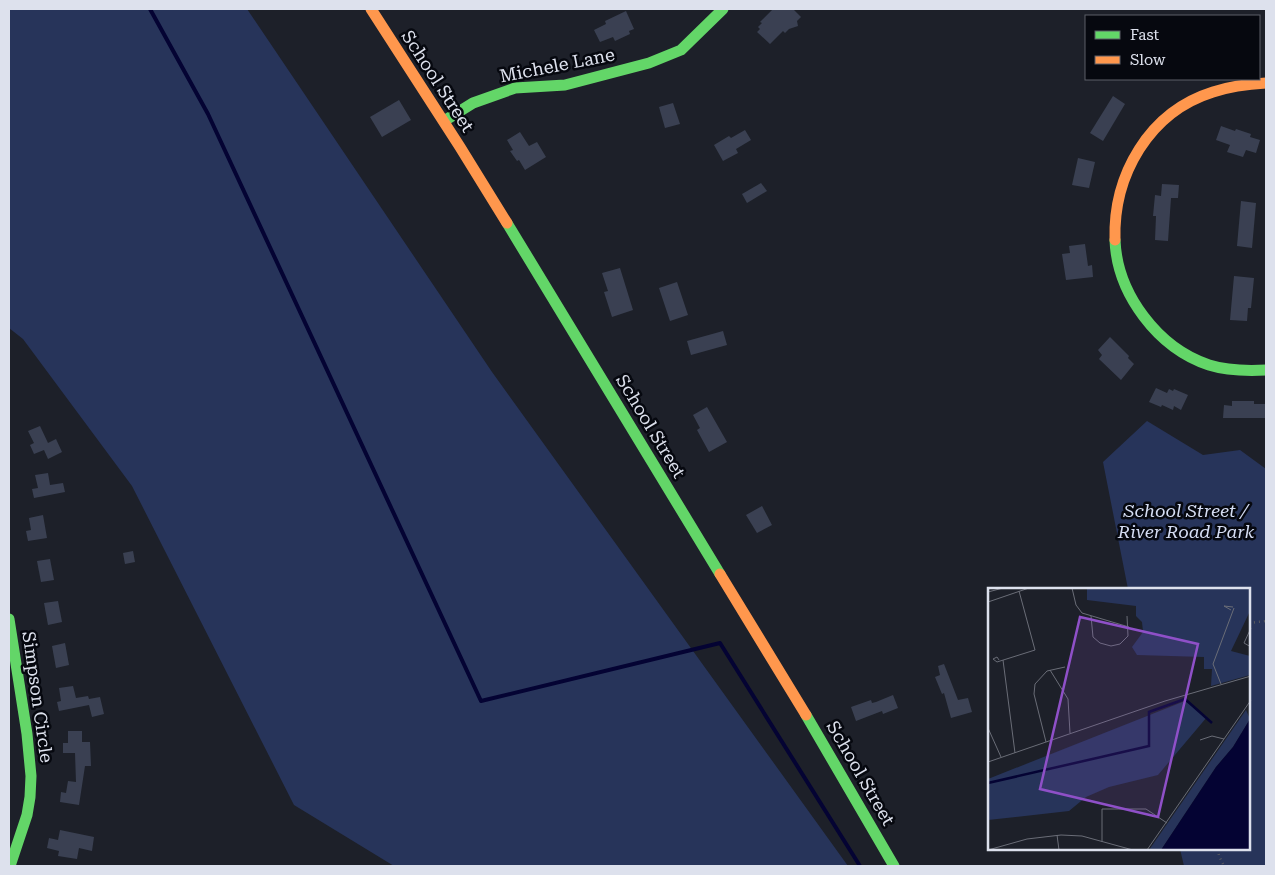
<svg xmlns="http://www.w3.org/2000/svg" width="1275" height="875" font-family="'Roboto Serif',serif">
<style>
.green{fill:#27345a}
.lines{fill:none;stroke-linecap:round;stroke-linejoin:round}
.stream{stroke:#040333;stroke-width:4}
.building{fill:#3a4052}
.path{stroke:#585a60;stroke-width:2.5;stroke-dasharray:1 4;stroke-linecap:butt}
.fast{stroke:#63d668;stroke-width:11}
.slow{stroke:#ff974d;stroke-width:11}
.labels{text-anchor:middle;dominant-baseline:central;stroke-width:5;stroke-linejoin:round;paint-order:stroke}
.street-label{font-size:18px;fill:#dde1ed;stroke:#06080f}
.park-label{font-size:18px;font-style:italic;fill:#d5ddf3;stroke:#06080f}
.inset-river{fill:none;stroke:#040333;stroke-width:2.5}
.inset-road{fill:none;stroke:#6a6d77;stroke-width:1}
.view{fill:#8f50c8;fill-opacity:0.15;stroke:#8f50c8;stroke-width:2.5}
.inset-edge{fill:none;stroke:#dde1ed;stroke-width:2.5}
</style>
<rect width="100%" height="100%" fill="#1d2029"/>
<g class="green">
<path d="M9,9H247L492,372L848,866H394L294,805L132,486L23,339L9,328Z"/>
<path d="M1147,421L1203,455L1240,450L1266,469V866H1184L1180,849H1249V589H1128L1103,462Z"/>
</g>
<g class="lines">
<path class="stream" d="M150,9L208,114L481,701L720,643L860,866"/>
</g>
<g class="building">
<path d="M773,9H793L801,17L797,21L798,26L789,29L785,33L783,31L770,44L757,32L760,29L758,27L762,23L760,22Z"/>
<path d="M626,11L634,29L629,31L630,34L615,41L613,37L600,42L594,30L606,24L605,21Z"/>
<path d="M1113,96L1125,104L1103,141L1090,133Z"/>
<path d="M399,100L411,120L382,137L370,117Z"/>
<path d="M673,103L680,124L665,128L659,107Z"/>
<path d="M1221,126L1235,131L1236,129L1251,134L1250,137L1260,140L1256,153L1246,150L1243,157L1227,152L1230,145L1216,140Z"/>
<path d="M745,130L751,140L736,149L738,153L723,161L714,145L729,136L731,138Z"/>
<path d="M520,132L529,146L537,142L546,157L525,170L519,160L517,161L510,151L513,150L507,140Z"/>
<path d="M1078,158L1095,162L1089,188L1072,185Z"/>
<path d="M761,183L767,191L747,203L742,194Z"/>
<path d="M1162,184L1179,185L1178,198H1171L1168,241L1155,240L1156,216H1153L1155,195L1161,196Z"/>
<path d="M1241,201L1256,203L1252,248L1237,246Z"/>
<path d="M1085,244L1088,266L1092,265L1093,277L1066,280L1062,254L1070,253L1069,246Z"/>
<path d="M620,268L633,310L612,317L604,292L608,291L602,273Z"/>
<path d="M1234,276L1254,278L1251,308H1248L1247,321L1230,320Z"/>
<path d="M677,282L688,315L670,321L659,288Z"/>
<path d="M723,331L727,345L691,355L687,341Z"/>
<path d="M1110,337L1129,356L1128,358L1134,364L1121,380L1099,359L1102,355L1098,350Z"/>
<path d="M1156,388L1167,393L1169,389L1173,391L1174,389L1188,395L1181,410L1174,406L1173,410L1162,405L1161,407L1149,402Z"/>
<path d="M1232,401H1254V404H1266V418H1223L1224,405L1232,406Z"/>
<path d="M707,407L727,442L709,452L697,430L700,428L693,415Z"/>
<path d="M40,426L48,443L56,439L62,452L48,459L44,450L34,454L30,445L34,443L28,431Z"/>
<path d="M48,473L50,485L63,483L65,492L34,498L32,489L38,488L35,475Z"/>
<path d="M762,506L772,525L757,533L746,515Z"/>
<path d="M43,515L47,538L28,541L26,531L31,530L29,518Z"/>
<path d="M133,551L135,562L125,564L123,553Z"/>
<path d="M50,559L54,580L41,582L37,561Z"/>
<path d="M58,601L62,622L48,625L44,603Z"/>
<path d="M65,643L69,665L56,668L52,646Z"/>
<path d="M944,664L958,700L968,698L972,712L951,718L944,693L942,694L935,677L940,675L938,666Z"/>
<path d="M73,686L76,698L88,696L89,699L100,697L104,714L92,717L89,705L59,711L57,702L61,701L59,688Z"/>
<path d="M893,695L898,708L883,714L882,711L856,721L851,707L871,700L872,703L876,702Z"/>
<path d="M68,731H82V742H90L91,766H85L79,805L60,802L61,792L66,793L68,781L76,782L75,753H63V743H68Z"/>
<path d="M60,830L94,837L92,851L79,848L77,859L58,856L59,851L47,848L49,838L58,840Z"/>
</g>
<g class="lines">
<g class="path">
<path d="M1249,623L1266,621"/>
<path d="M1218,849L1219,856L1224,866"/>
</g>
<g class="fast">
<path d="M444,121L473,103L515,88L565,85L649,63L681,50L723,9"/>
<path d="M507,223L720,574"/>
<path d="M1115,240C1117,294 1158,348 1209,365C1228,371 1247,371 1266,370"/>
<path d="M9,619L27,734L31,776L30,797L27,815L10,866"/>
<path d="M806,715L894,866"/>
</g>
<g class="slow">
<path d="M371,9L460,147L507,223"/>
<path d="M1115,240C1113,175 1149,112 1213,92C1231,86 1248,84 1266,83"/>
<path d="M720,574L806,715"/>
</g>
</g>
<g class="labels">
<g class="street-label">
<text transform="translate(557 65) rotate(-11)">Michele Lane</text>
<text transform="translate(438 81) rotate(57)">School Street</text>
<text transform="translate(651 426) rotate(59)">School Street</text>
<text transform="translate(38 697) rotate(82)">Simpson Circle</text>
<text transform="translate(861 773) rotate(60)">School Street</text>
</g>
<g class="park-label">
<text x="1186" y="510">School Street /<tspan x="1186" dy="21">River Road Park</tspan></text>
</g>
</g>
<g transform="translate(988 588)">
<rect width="262" height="262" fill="#1d2029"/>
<path d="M99,0H262V23L243,63L262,68V87L223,98L224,81H216V69L149,67L144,59L155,44L154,34L148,28V18L99,12ZM197,113L219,129L170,187L121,199L98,209L81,223L0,232V191ZM258,122L262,131L245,159L228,179L173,262H161Z" fill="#27345a"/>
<path d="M262,131V262H173L228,179L245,159Z" fill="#040333"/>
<path class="inset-river" d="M0,195L161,158V124L197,111L224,135"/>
<path class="inset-road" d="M84,0L88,17L94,25L141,39M0,4L15,0M0,14L41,0M243,22L236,18L245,19M103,28L105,49L112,55L123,58L132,56L140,48L139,28M263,40L256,55L263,59M11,72L9,69L5,71L9,74L47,62L31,3M15,72L27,165M62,82L80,111L82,145M233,96L225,76L246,20M0,140L13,169M212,152L224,148L236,151M58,154L46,106L47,96L59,83L77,79M0,174L177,113L263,88M69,247L71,262M114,254V221H158L179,235M0,262L39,251L73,247L94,248L145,262M159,262L263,112"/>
<path class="view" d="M92,29L210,56L170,229L52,201Z"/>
<rect width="262" height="262" class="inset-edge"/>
</g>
<rect width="1275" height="875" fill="none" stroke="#dde1ed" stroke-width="20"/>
<rect x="1085" y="15" width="175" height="65" fill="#06080f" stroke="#5c5f68"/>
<rect x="1095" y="31" width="25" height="8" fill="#63d668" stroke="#5c5f68"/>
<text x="1130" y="40" font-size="15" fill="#dde1ed">Fast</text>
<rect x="1095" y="56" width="25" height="8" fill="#ff974d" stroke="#5c5f68"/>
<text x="1130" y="65" font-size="15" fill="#dde1ed">Slow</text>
</svg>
